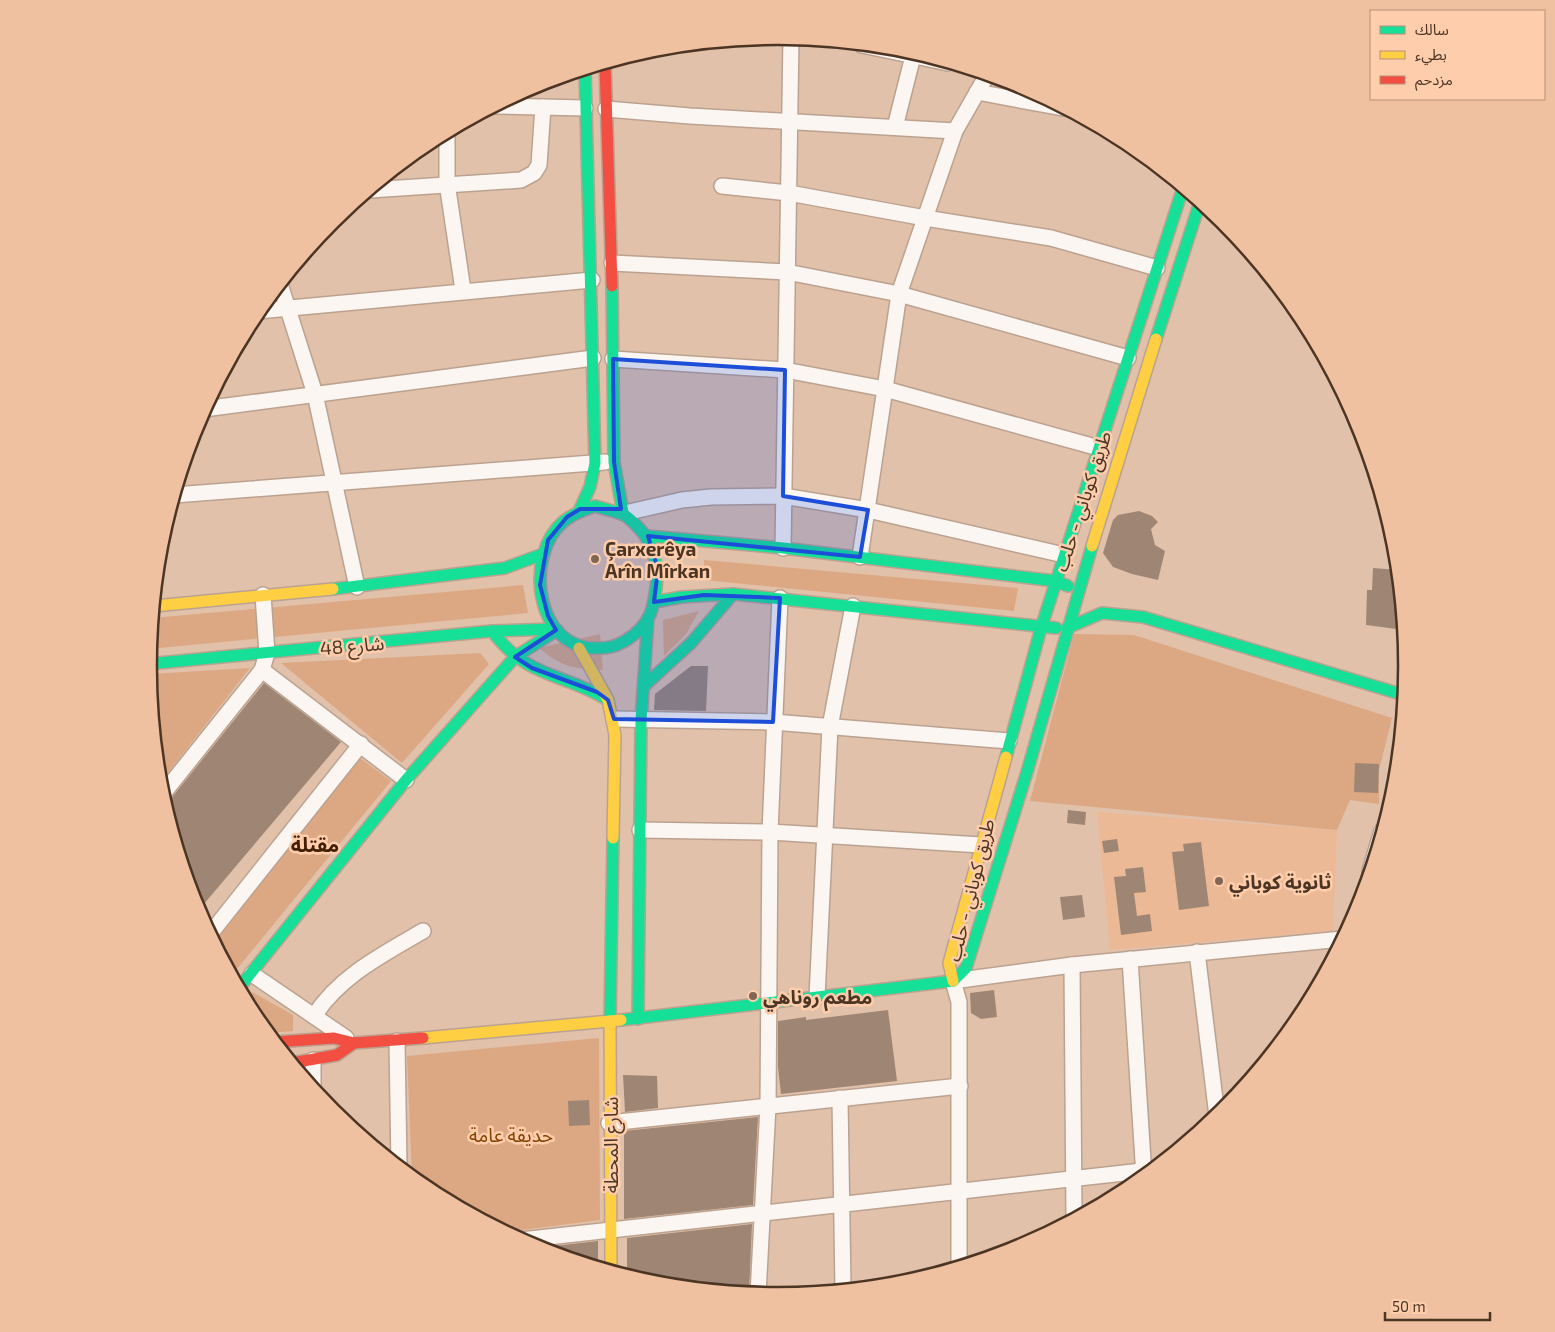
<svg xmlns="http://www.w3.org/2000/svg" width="1555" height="1332" font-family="'Exo 2','Noto Sans Arabic',sans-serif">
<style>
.built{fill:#ecb996}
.green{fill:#dca883}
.building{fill:#9f8674}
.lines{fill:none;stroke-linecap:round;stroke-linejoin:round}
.street-casing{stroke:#bba290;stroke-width:18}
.fast-casing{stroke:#bba290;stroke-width:14}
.slow-casing{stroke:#bba290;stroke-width:14}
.jam-casing{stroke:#bba290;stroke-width:14}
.street{stroke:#fbf6f2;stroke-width:15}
.fast{stroke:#16e098;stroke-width:11}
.slow{stroke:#ffcf43;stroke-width:11}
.jam{stroke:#f24e42;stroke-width:11}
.marked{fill:#1d4ed8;fill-opacity:0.2;stroke:#1d4ed8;stroke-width:4;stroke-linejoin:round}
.poi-dot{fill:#816653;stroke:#fecdac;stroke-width:2}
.labels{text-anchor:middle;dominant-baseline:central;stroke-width:5;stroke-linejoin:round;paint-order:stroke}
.street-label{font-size:19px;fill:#4d3524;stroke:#fecdac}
.poi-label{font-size:19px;font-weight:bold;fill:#4d3524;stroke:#fecdac;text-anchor:start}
.park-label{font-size:19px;fill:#824202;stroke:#fecdac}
.neighbourhood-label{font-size:20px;font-weight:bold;fill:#431e00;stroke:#fecdac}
.rim{fill:none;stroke:#4d3524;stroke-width:2.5}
</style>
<rect width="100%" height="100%" fill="#e2c1aa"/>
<path class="built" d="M1097,812L1337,830L1333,931L1110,950Z"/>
<g class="green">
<path d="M704,560L1018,588L1014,611L704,580Z"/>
<path d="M523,585L528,613L149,649L152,618Z"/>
<path d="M699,611L686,634L664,656L663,620Z"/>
<path d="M600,634L603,670C574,669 561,667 539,648Z"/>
<path d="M1074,634L1134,635L1392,718L1379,770V804L1350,800L1337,830L1030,801Z"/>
<path d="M480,653L489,664L402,763L281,663Z"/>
<path d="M250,668L167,774L158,775L149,674Z"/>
<path d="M360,758L391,781L232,975L214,941Z"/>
<path d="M252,992L293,1015V1031L268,1033L254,1016L246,1001Z"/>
<path d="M599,1038L600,1220L507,1232L427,1189L412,1176L407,1056Z"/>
</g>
<g class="building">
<path d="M1139,511L1152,516L1158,522L1151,529L1155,545L1165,551L1158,580L1132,574L1113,567L1103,553L1113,520L1118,515Z"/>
<path d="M1373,568L1398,570L1404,630L1366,625L1367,590H1372Z"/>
<path d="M691,666H708L706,711L654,710L655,694Z"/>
<path d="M264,683L341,742L198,911L165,806Z"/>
<path d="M1355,763L1379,764L1378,793L1354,792Z"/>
<path d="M1068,810L1086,812L1085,825L1067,823Z"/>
<path d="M1117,839L1119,851L1104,853L1102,841Z"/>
<path d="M1201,842L1209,906L1179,910L1172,852L1184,851L1183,844Z"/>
<path d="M1143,867L1146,892L1134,893L1137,916L1150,914L1152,931L1121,935L1114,877L1126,876L1125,869Z"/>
<path d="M1082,895L1085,917L1063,920L1060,897Z"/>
<path d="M994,990L997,1017L981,1019L971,1013L970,993Z"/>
<path d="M888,1010L897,1081L781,1094L778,1067V1021L806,1017V1020Z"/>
<path d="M623,1075L657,1076L658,1108L625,1112Z"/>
<path d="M589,1100L590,1125L569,1126L568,1101Z"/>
<path d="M758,1117L753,1205L624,1219V1131Z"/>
<path d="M752,1224L749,1293L654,1284L627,1275V1238Z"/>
<path d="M598,1241V1266L536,1248Z"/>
</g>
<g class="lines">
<defs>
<g id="street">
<path d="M862,45L948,63"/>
<path d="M977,92L1063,108"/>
<path d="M496,106L585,108"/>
<path d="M606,109L690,116L955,131"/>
<path d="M895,127L914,52"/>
<path d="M447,132V183L463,290"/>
<path d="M722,186L789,193L925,218L1051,238L1157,268"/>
<path d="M370,190L521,180L534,173L539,165L543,107"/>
<path d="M612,263L787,272L899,294L1128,358"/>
<path d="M280,284L315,394L357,587"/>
<path d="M258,311L592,280"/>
<path d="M613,359L785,370L885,389L1099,448"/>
<path d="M204,409L593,358"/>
<path d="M174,495L605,462"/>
<path d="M625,513L682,500L711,497L783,496L868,510L1064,555"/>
<path d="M783,548L791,38"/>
<path d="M860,557L899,294L955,131L987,75"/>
<path d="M262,670L406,780"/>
<path d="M614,719L773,722L1009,741"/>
<path d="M162,795L262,670L267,653L263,595"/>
<path d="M640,830L770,832L981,845"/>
<path d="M1370,871L1382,831"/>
<path d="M210,934L361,744"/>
<path d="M1197,952L1217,1116"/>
<path d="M1130,959L1144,1176"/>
<path d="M1072,965L1074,1218"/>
<path d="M252,974L346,1038"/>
<path d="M817,997L830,727L853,606"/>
<path d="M314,1016C340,976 382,955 423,931"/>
<path d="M397,1041L399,1167"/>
<path d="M313,1060V1088"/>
<path d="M840,1098L843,1289"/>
<path d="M609,1123L960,1086"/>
<path d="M521,1240L1151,1170"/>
<path d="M959,1266V1002L953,981L1072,965L1342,939"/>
<path d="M758,1294L768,1106L770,832L780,598"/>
</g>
<g id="fast">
<path d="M612,286L614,462L623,513"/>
<path d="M1156,339L1200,202"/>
<path d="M595,506C604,509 615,511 624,515C628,517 632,521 636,525C660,548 660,578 652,609C648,623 636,635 623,642C614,647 608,648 598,648C535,651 523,555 564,521C574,513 584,510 595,506Z"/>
<path d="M580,509L590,487L595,463L585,69"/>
<path d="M648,536L783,548L1055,581L1068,586"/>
<path d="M333,589L505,568L543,554"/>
<path d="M654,602L682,597L733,594L1056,628"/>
<path d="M1067,628L1102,613L1143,617L1404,695"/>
<path d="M492,631C529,680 562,672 608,700"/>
<path d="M148,664L492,631L556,629"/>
<path d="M644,686L691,643L733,594"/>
<path d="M1006,757L1041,628L1183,188"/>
<path d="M953,981L966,968L1027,772L1092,546"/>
<path d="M239,988L406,780L515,657L557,630"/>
<path d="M638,1019L641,720L648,618"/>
<path d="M621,1020L953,981"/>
<path d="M610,1021L613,838"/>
</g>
<g id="slow">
<path d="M1092,546L1156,339"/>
<path d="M154,606L333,589"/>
<path d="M579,648L608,700L615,735L613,838"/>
<path d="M953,981L949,963L1006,757"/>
<path d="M610,1021L611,1270"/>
<path d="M423,1038L621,1020"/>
</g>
<g id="jam">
<path d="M605,63L612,286"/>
<path d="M275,1042L334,1038L354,1043L423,1038"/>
<path d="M292,1063L337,1055L354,1043"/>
</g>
</defs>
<use href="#street" class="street-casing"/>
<use href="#fast" class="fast-casing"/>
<use href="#slow" class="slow-casing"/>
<use href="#jam" class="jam-casing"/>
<use href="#street" class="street"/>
<use href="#fast" class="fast"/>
<use href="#slow" class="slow"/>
<use href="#jam" class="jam"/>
</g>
<path class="marked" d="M613,359L785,370L783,496L868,510L860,557L648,536L658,569L654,602L704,595L780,598L773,722L614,719L608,700L597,692L532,668L515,657L556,630L548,616L540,585L548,540L567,517L580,509H621L614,462Z"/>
<g class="poi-dot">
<circle cx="595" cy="559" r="5"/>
<circle cx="1219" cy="881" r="5"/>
<circle cx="753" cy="996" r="5"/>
</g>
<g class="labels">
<g class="street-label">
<text transform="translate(1082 501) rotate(-72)">طريق كوباني - حلب</text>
<text transform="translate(352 645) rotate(-5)">48 شارع</text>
<text transform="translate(970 890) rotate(-76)">طريق كوباني - حلب</text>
<text transform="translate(610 1145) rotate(-90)">شارع المحطة</text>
</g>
<g class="poi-label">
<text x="605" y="548">Çarxerêya<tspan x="605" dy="22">Arîn Mîrkan</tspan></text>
<text x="1229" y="881">ثانوية كوباني</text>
<text x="763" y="996">مطعم روناهي</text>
</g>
<g class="park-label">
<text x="511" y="1134">حديقة عامة</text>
</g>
<g class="neighbourhood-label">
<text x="315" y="844">مقتلة</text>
</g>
</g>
<path d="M0 0H1555V1332H0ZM777 45H778A620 620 0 0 1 1398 665V667A620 620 0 0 1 778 1287H777A620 620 0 0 1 157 667V665A620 620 0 0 1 777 45Z" fill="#f0c1a1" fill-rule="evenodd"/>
<path class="rim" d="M777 45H778A620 620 0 0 1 1398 665V667A620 620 0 0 1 778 1287H777A620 620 0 0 1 157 667V665A620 620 0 0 1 777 45Z"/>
<rect x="1370" y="10" width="175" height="90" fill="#fecdac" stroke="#b79076"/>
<rect x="1380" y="26" width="25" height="8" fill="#16e098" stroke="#b79076"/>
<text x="1415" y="35" font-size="15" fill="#4d3524">سالك</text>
<rect x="1380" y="51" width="25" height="8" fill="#ffcf43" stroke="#b79076"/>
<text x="1415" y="60" font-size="15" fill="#4d3524">بطيء</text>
<rect x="1380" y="76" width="25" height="8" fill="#f24e42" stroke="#b79076"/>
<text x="1415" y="85" font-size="15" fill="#4d3524">مزدحم</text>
<path d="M1385 1312v8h105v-8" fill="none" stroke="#4d3524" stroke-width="2.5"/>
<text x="1392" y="1312" font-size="15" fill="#4d3524" stroke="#fecdac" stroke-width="4" paint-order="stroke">50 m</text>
</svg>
